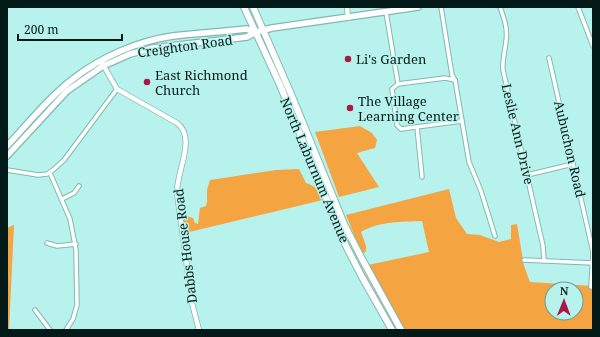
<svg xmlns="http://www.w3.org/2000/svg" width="600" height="337" font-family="'Noto Serif',serif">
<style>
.green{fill:#fdcd9a}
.forest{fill:#f4a441;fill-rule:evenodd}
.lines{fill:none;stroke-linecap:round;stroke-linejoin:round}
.minor-casing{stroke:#80b9b3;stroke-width:5.5}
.tertiary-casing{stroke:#80b9b3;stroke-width:6}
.secondary-casing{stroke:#80b9b3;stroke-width:8}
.primary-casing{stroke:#80b9b3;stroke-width:8}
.minor{stroke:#fff;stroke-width:3.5}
.tertiary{stroke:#fff;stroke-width:4.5}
.secondary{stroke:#fff;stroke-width:5.5}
.primary{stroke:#fff;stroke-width:6}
.poi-dot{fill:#aa174b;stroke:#b7f2ec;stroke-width:1.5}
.labels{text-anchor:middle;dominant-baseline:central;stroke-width:3;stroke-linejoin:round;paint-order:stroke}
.street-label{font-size:13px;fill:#031a18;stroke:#b7f2ec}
.poi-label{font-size:13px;fill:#031a18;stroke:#b7f2ec;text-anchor:start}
</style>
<rect width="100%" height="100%" fill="#b7f2ec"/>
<path class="green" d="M361,264L363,265L399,330H394L360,268V265Z"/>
<g class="forest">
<path d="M360,126L372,133L377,140L375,148L357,153L379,187L339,197L315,132Z"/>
<path d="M299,169L306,183C315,186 320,190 323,200L185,233L182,217L187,216L193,218L195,223L198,224L200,208L206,206L207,202V190L210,180L276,170Z"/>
<path d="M449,189L456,218L467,234L480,235L499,242L511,239V225L517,224L524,266L530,282L593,286V330H403L368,265L429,252L422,221C402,222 379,221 361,232L366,246V251L364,253L361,252L346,215ZM552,289H576V313H552Z"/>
<path d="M14,225L9,330H7V228Z"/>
</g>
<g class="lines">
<defs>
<g id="minor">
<path d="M441,7L452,75L455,80L469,162L481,191L495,236"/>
<path d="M500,7C504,18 508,29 506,41C505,52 502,60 503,70L543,246L544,261"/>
<path d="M578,7L593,46"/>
<path d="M386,12L398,84L392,89L397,125L401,129L462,121"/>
<path d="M549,58L593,252L591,287"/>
<path d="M398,84L445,78L455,80"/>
<path d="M417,127L422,177"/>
<path d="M7,170L38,175L47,174L53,170L64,160L117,89"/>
<path d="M50,173L70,219L76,250L77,305L73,319L66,330"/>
<path d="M527,175L573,164"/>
<path d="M62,199L74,193L79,186"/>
<path d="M47,243L57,246L76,244"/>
<path d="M524,260L593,263"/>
<path d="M35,310L50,330"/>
</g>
<g id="tertiary">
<path d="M347,7L348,18"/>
<path d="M102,63L117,89L177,123C197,138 176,172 177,193L192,303L199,330"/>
</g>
<g id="secondary">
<path d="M7,146C28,124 48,98 73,79C101,57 138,41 173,36C197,33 222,32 246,29L256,32"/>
<path d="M7,156L67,91L103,66L130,54L153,48L247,37L256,32L272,28L418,7"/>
</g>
<g id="primary">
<path d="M244,7L280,85L345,244L362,277L392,330"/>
<path d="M253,7L291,94L344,224L362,259L401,330"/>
</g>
</defs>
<use href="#minor" class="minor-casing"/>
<use href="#tertiary" class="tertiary-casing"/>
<use href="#secondary" class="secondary-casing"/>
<use href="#primary" class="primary-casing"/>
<use href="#minor" class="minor"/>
<use href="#tertiary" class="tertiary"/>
<use href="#secondary" class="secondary"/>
<use href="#primary" class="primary"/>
</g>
<g class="poi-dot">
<circle cx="348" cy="59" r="4"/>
<circle cx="147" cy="82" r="4"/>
<circle cx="350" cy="108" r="4"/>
</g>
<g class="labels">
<g class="street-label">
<text transform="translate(185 46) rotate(-8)">Creighton Road</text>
<text transform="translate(518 134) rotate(77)">Leslie Ann Drive</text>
<text transform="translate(570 149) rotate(77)">Aubuchon Road</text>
<text transform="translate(315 170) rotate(67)">North Laburnum Avenue</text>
<text transform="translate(185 246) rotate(-97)">Dabbs House Road</text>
</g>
<g class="poi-label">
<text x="356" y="59">Li's Garden</text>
<text x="155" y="75">East Richmond<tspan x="155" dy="15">Church</tspan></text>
<text x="358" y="101">The Village<tspan x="358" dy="15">Learning Center</tspan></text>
</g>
</g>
<rect width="600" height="337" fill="none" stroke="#031a18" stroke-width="16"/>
<g transform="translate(564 301) rotate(1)"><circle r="19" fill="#b7f2ec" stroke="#6f9c97"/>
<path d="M0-3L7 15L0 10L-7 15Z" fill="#aa174b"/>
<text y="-6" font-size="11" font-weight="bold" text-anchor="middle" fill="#031a18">N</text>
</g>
<path d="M18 34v6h104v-6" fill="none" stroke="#031a18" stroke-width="2"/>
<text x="24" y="34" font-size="12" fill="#031a18" stroke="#b7f2ec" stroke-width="3" paint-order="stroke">200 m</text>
</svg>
